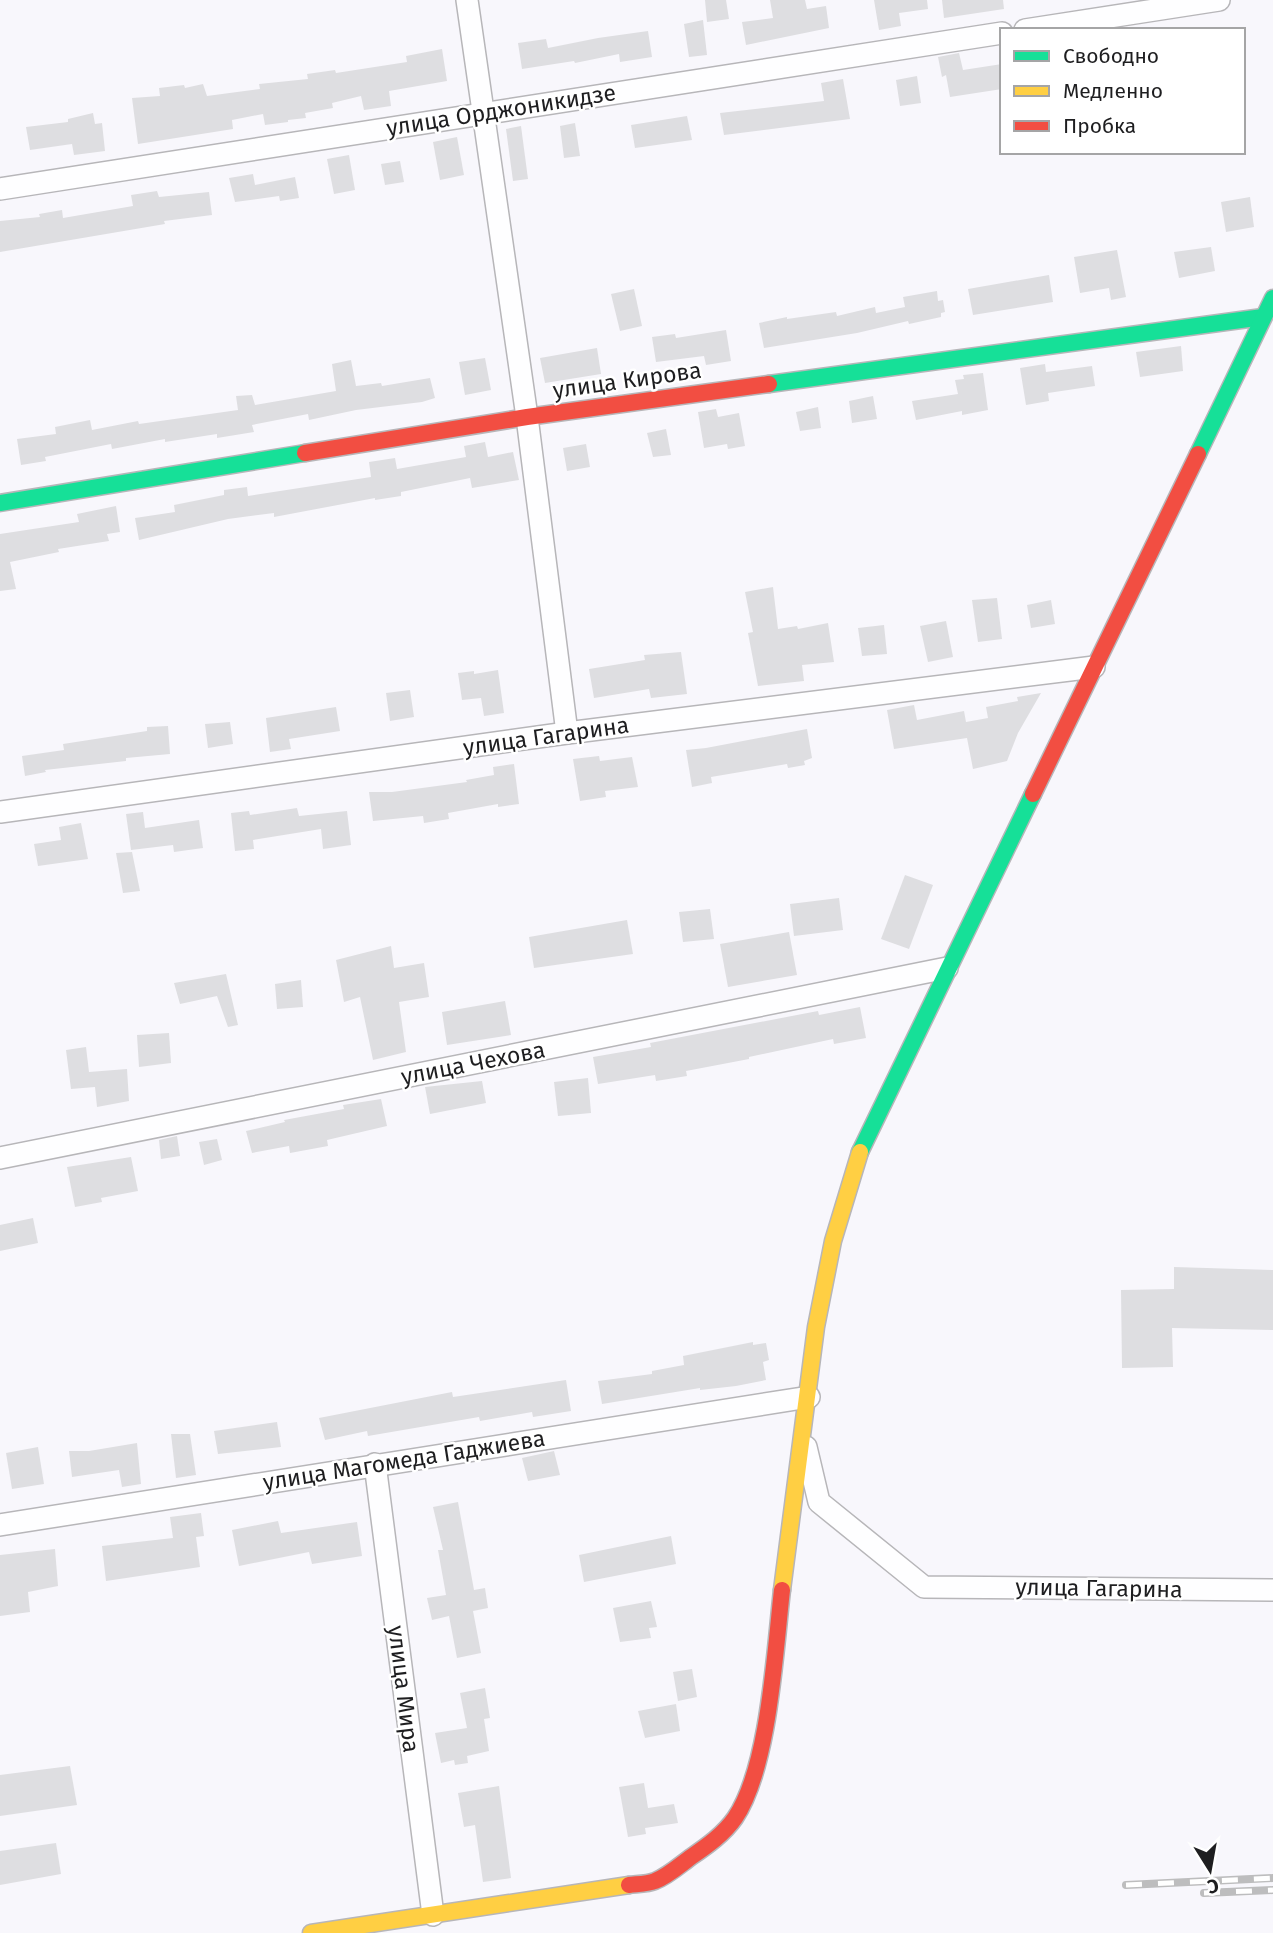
<svg xmlns="http://www.w3.org/2000/svg" width="1273" height="1933" font-family="'Fira Sans',sans-serif">
<style>
.building{fill:#dedee1}
.lines{fill:none;stroke-linecap:round;stroke-linejoin:round}
.street-casing{stroke:#b7b6b9;stroke-width:24}
.fast-casing{stroke:#b7b6b9;stroke-width:19}
.slow-casing{stroke:#b7b6b9;stroke-width:19}
.jam-casing{stroke:#b7b6b9;stroke-width:19}
.street{stroke:#fefeff;stroke-width:21}
.fast{stroke:#16e098;stroke-width:16}
.slow{stroke:#ffcf43;stroke-width:16}
.jam{stroke:#f24e42;stroke-width:16}
.rail-casing{stroke:#bdbdbe;stroke-width:8}
.rail{stroke:#fff;stroke-width:5;stroke-dasharray:16;stroke-linecap:butt}
.labels{text-anchor:middle;dominant-baseline:central;stroke-width:5;stroke-linejoin:round;paint-order:stroke}
.street-label{font-size:23px;fill:#1e1e20;stroke:#fff}
</style>
<rect width="100%" height="100%" fill="#f8f7fc"/>
<g class="building">
<path d="M705,0H726L729,19L707,22Z"/>
<path d="M770,0H805L807,9L826,6L829,28L746,45L742,22L773,18Z"/>
<path d="M874,0H927L928,9L899,13L901,26L879,30Z"/>
<path d="M942,0H1003L1004,9L944,18Z"/>
<path d="M703,20L707,55L689,57L684,24Z"/>
<path d="M648,31L652,57L620,62L619,54L575,63L574,61L522,69L518,43L546,39L548,48L598,38Z"/>
<path d="M442,49L447,81L389,91L391,106L364,110L361,96L332,103L333,108L305,113L306,118L288,120V122L265,125L263,114L232,120L233,129L138,144L132,98L160,96L159,88L184,85L185,88L203,84L207,96L260,89L259,84L308,79L307,74L335,70L336,73L407,62L406,56Z"/>
<path d="M959,53L963,70L1002,64V89L950,97L946,75L942,77L938,57Z"/>
<path d="M917,76L921,103L900,106L896,80Z"/>
<path d="M843,79L850,119L724,135L720,113L824,101L821,83Z"/>
<path d="M93,113L95,124L102,123L105,151L74,155L72,144L30,150L26,127L68,122V119Z"/>
<path d="M687,116L692,140L635,148L631,125Z"/>
<path d="M575,123L580,156L564,158L560,126Z"/>
<path d="M521,126L528,179L513,181L506,129Z"/>
<path d="M457,137L464,175L440,180L433,142Z"/>
<path d="M349,155L355,190L334,194L327,159Z"/>
<path d="M400,161L404,182L385,185L381,164Z"/>
<path d="M253,174L255,185L295,177L299,198L280,201L279,196L235,202L229,178Z"/>
<path d="M157,191L159,197L209,192L212,215L164,221L165,224L0,252V221L40,217L39,214L62,210L63,218L133,206L131,195Z"/>
<path d="M1250,197L1254,227L1226,232L1221,202Z"/>
<path d="M1211,247L1215,271L1179,278L1174,252Z"/>
<path d="M1117,250L1126,297L1111,300L1109,288L1080,293L1074,257Z"/>
<path d="M1049,275L1053,302L973,315L968,289Z"/>
<path d="M634,289L642,326L620,331L611,294Z"/>
<path d="M937,291L938,301L943,300L945,312L941,313V317L909,324L908,321L857,333L764,348L759,323L787,317V319L836,312L837,316L875,307L876,313L905,307L903,297Z"/>
<path d="M726,330L731,361L706,365L704,356L656,362L652,337L675,334L676,338Z"/>
<path d="M1181,346L1183,371L1140,377L1136,352Z"/>
<path d="M597,348L601,374L545,383L540,358Z"/>
<path d="M485,358L491,390L465,395L459,362Z"/>
<path d="M351,360L356,386L381,383L382,386L430,378L435,398L422,402L356,410L309,420L308,414L252,425L254,432L217,438V434L165,442V439L112,449L111,444L45,457L46,461L21,465L17,439L56,434L55,427L90,420L92,430L138,421L139,424L238,410L236,396L252,395L255,405L336,391L332,364Z"/>
<path d="M1045,364L1046,372L1092,366L1095,386L1048,393L1049,401L1026,405L1020,368Z"/>
<path d="M983,373L988,410L962,415V411L916,420L912,401L958,394L955,380L964,379L963,375Z"/>
<path d="M873,396L877,419L852,423L849,401Z"/>
<path d="M818,407L821,428L800,431L796,412Z"/>
<path d="M716,409L718,417L739,413L745,446L728,449L727,444L704,448L698,412Z"/>
<path d="M666,429L671,455L653,457L647,433Z"/>
<path d="M485,442L488,457L513,452L519,480L472,488L470,478L401,492V496L375,500V498L274,517V513L228,519L139,540L135,518L175,512L174,505L224,495V490L247,487L248,496L371,477L369,462L395,458L397,469L466,457L464,446Z"/>
<path d="M586,444L590,467L567,471L563,448Z"/>
<path d="M116,506L120,532L107,534L109,541L58,549L59,552L10,562L16,589L0,591V534L79,522L77,514Z"/>
<path d="M773,587L778,629L797,626L798,629L828,623L834,662L802,665L804,681L758,686L748,633L753,632L745,592Z"/>
<path d="M997,598L1002,639L978,642L972,600Z"/>
<path d="M1051,600L1055,624L1031,628L1027,605Z"/>
<path d="M946,621L953,657L928,662L920,626Z"/>
<path d="M884,625L887,654L862,656L858,628Z"/>
<path d="M681,652L687,694L651,698L649,689L594,698L589,669L645,660L644,655Z"/>
<path d="M498,670L504,713L484,716L481,698L462,700L458,673L474,671V674Z"/>
<path d="M410,690L414,717L390,721L386,693Z"/>
<path d="M1041,693L1018,733L1007,761L973,769L967,738L894,749L887,710L914,705L917,720L964,711L966,722L988,718L986,707L1018,701L1017,697Z"/>
<path d="M336,707L340,731L289,739L291,749L270,752L266,718Z"/>
<path d="M230,722L233,744L208,748L205,724Z"/>
<path d="M168,726L170,754L126,758V761L45,770L46,772L25,776L22,756L64,750L63,744L147,731V727Z"/>
<path d="M807,729L812,758L804,761L805,765L788,768L787,764L711,777L712,783L692,787L686,750L706,748Z"/>
<path d="M599,756L600,761L632,757L638,787L605,791L606,797L580,801L573,759Z"/>
<path d="M514,764L519,804L498,807V804L448,813L449,819L424,823L423,816L373,821L369,792H392L467,782L466,780L494,775L493,767Z"/>
<path d="M297,808L299,816L347,811L351,845L323,849L321,829L253,840L254,849L235,851L231,813L249,811L250,815Z"/>
<path d="M143,812L145,828L199,820L203,848L174,852L173,845L131,850L126,814Z"/>
<path d="M81,823L88,859L38,866L34,844L61,840L59,827Z"/>
<path d="M132,852L140,891L123,893L116,853Z"/>
<path d="M905,875L933,885L909,949L881,939Z"/>
<path d="M839,898L843,930L794,936L790,904Z"/>
<path d="M710,909L714,939L683,942L679,912Z"/>
<path d="M627,920L633,954L534,968L529,937Z"/>
<path d="M789,932L797,975L728,987L720,944Z"/>
<path d="M391,946L394,968L424,963L429,997L399,1002L406,1052L373,1060L360,997L344,1002L336,960Z"/>
<path d="M226,974L238,1025L228,1027L217,996L180,1004L174,983Z"/>
<path d="M301,980L303,1007L277,1009L275,984Z"/>
<path d="M505,1001L511,1035L447,1045L442,1012Z"/>
<path d="M860,1007L866,1038L834,1044L833,1039L749,1057V1059L686,1071L687,1076L656,1081L655,1075L598,1084L593,1057L651,1047L650,1043L818,1011L819,1015Z"/>
<path d="M169,1033L171,1063L139,1067L137,1035Z"/>
<path d="M86,1047L89,1072L127,1069L129,1101L97,1107L95,1087L71,1089L66,1050Z"/>
<path d="M588,1078L591,1113L558,1116L554,1082Z"/>
<path d="M482,1081L486,1103L430,1114L425,1087Z"/>
<path d="M381,1099L387,1126L327,1140L328,1146L290,1153L289,1146L252,1153L246,1131L285,1122L284,1120L344,1109L343,1105Z"/>
<path d="M177,1136L180,1156L161,1159L159,1140Z"/>
<path d="M217,1139L222,1160L204,1165L199,1142Z"/>
<path d="M131,1157L138,1191L101,1198L102,1202L75,1207L67,1167Z"/>
<path d="M33,1218L38,1243L0,1251V1225Z"/>
<path d="M1174,1267L1273,1270V1330L1172,1328L1173,1367L1122,1368L1121,1290L1174,1289Z"/>
<path d="M753,1342V1345L766,1343L769,1360L763,1362L766,1380L736,1386L700,1390V1388L602,1404L598,1381L652,1374V1371L684,1365L683,1356Z"/>
<path d="M566,1380L571,1411L533,1417L532,1412L480,1421L479,1417L368,1436L367,1431L325,1440L319,1418L452,1392L453,1397Z"/>
<path d="M277,1422L281,1447L218,1454L214,1431Z"/>
<path d="M171,1434H190L196,1475L176,1478Z"/>
<path d="M137,1443L141,1484L122,1487L119,1470L72,1477L69,1451H89Z"/>
<path d="M38,1447L44,1484L12,1489L6,1453Z"/>
<path d="M554,1451L560,1475L528,1481L522,1458Z"/>
<path d="M458,1502L474,1590L485,1588L488,1608L473,1611L481,1653L457,1658L449,1616L432,1620L427,1598L446,1595L438,1550H443L433,1507Z"/>
<path d="M201,1513L204,1536L196,1537L200,1567L106,1581L102,1546L173,1538L170,1517Z"/>
<path d="M278,1521L281,1533L357,1522L362,1556L312,1564L309,1552L239,1566L232,1530Z"/>
<path d="M671,1536L676,1564L584,1582L579,1555Z"/>
<path d="M55,1549L58,1586L28,1592L30,1612L0,1616V1555Z"/>
<path d="M651,1601L657,1627L649,1628L651,1638L620,1642L613,1608Z"/>
<path d="M692,1669L697,1697L678,1701L673,1672Z"/>
<path d="M485,1688L490,1718L484,1719L489,1751L467,1756L468,1763L455,1765L454,1760L441,1763L435,1733L467,1728L460,1693Z"/>
<path d="M676,1704L680,1731L645,1738L638,1711Z"/>
<path d="M70,1766L77,1805L0,1816V1775Z"/>
<path d="M644,1783L648,1808L674,1804L678,1823L645,1828L646,1834L628,1837L619,1787Z"/>
<path d="M499,1786L511,1878L483,1882L475,1825L464,1827L458,1793Z"/>
<path d="M56,1843L61,1874L0,1885V1851Z"/>
</g>
<g class="lines">
<defs>
<g id="street">
<path d="M467,0L527,417L567,733"/>
<path d="M1025,30L1219,0"/>
<path d="M0,189L1002,33"/>
<path d="M0,812L567,733L1094,667"/>
<path d="M0,1158L947,968"/>
<path d="M806,1447L819,1502L924,1587L1273,1590"/>
<path d="M375,1464L433,1915"/>
<path d="M0,1525L809,1397"/>
</g>
<g id="fast">
<path d="M769,384L1263,317"/>
<path d="M1198,454L1273,298"/>
<path d="M0,503L305,453"/>
<path d="M860,1152L1033,794"/>
</g>
<g id="slow">
<path d="M782,1590L816,1327L833,1241L860,1152"/>
<path d="M311,1933L629,1885"/>
</g>
<g id="jam">
<path d="M305,453L527,417L769,384"/>
<path d="M1033,794L1198,454"/>
<path d="M629,1885C637,1884 648,1884 655,1881C668,1876 680,1865 691,1857C707,1846 724,1834 735,1818C769,1768 775,1651 782,1590"/>
</g>
</defs>
<use href="#street" class="street-casing"/>
<use href="#fast" class="fast-casing"/>
<use href="#slow" class="slow-casing"/>
<use href="#jam" class="jam-casing"/>
<use href="#street" class="street"/>
<use href="#fast" class="fast"/>
<use href="#slow" class="slow"/>
<use href="#jam" class="jam"/>
<defs>
<g id="rail">
<path d="M1126,1885L1273,1878"/>
<path d="M1204,1893L1273,1890"/>
</g>
</defs>
<use href="#rail" class="rail-casing"/>
<use href="#rail" class="rail"/>
</g>
<g class="labels">
<g class="street-label">
<text transform="translate(501 110) rotate(-9)">улица Орджоникидзе</text>
<text transform="translate(627 380) rotate(-8)">улица Кирова</text>
<text transform="translate(546 736) rotate(-8)">улица Гагарина</text>
<text transform="translate(473 1063) rotate(-11)">улица Чехова</text>
<text transform="translate(404 1460) rotate(-9)">улица Магомеда Гаджиева</text>
<text transform="translate(1099 1588) rotate(1)">улица Гагарина</text>
<text transform="translate(404 1689) rotate(83)">улица Мира</text>
</g>
</g>
<rect x="1000" y="28" width="245" height="126" fill="#ffffff" stroke="#a5a5a6" stroke-width="2"/>
<rect x="1014" y="51" width="35" height="10" fill="#16e098" stroke="#a5a5a6" stroke-width="2"/>
<text x="1063" y="63" font-size="21" fill="#1e1e20">Свободно</text>
<rect x="1014" y="86" width="35" height="10" fill="#ffcf43" stroke="#a5a5a6" stroke-width="2"/>
<text x="1063" y="98" font-size="21" fill="#1e1e20">Медленно</text>
<rect x="1014" y="121" width="35" height="10" fill="#f24e42" stroke="#a5a5a6" stroke-width="2"/>
<text x="1063" y="133" font-size="21" fill="#1e1e20">Пробка</text>
<g transform="translate(1210 1870) rotate(169)" stroke="#ffffff" stroke-width="5" paint-order="stroke">
<path d="M0-5L12 26L0 18L-12 26Z" fill="#1e1e20"/>
<text y="-10" font-size="19" font-weight="bold" text-anchor="middle" fill="#1e1e20">С</text>
</g>
</svg>
